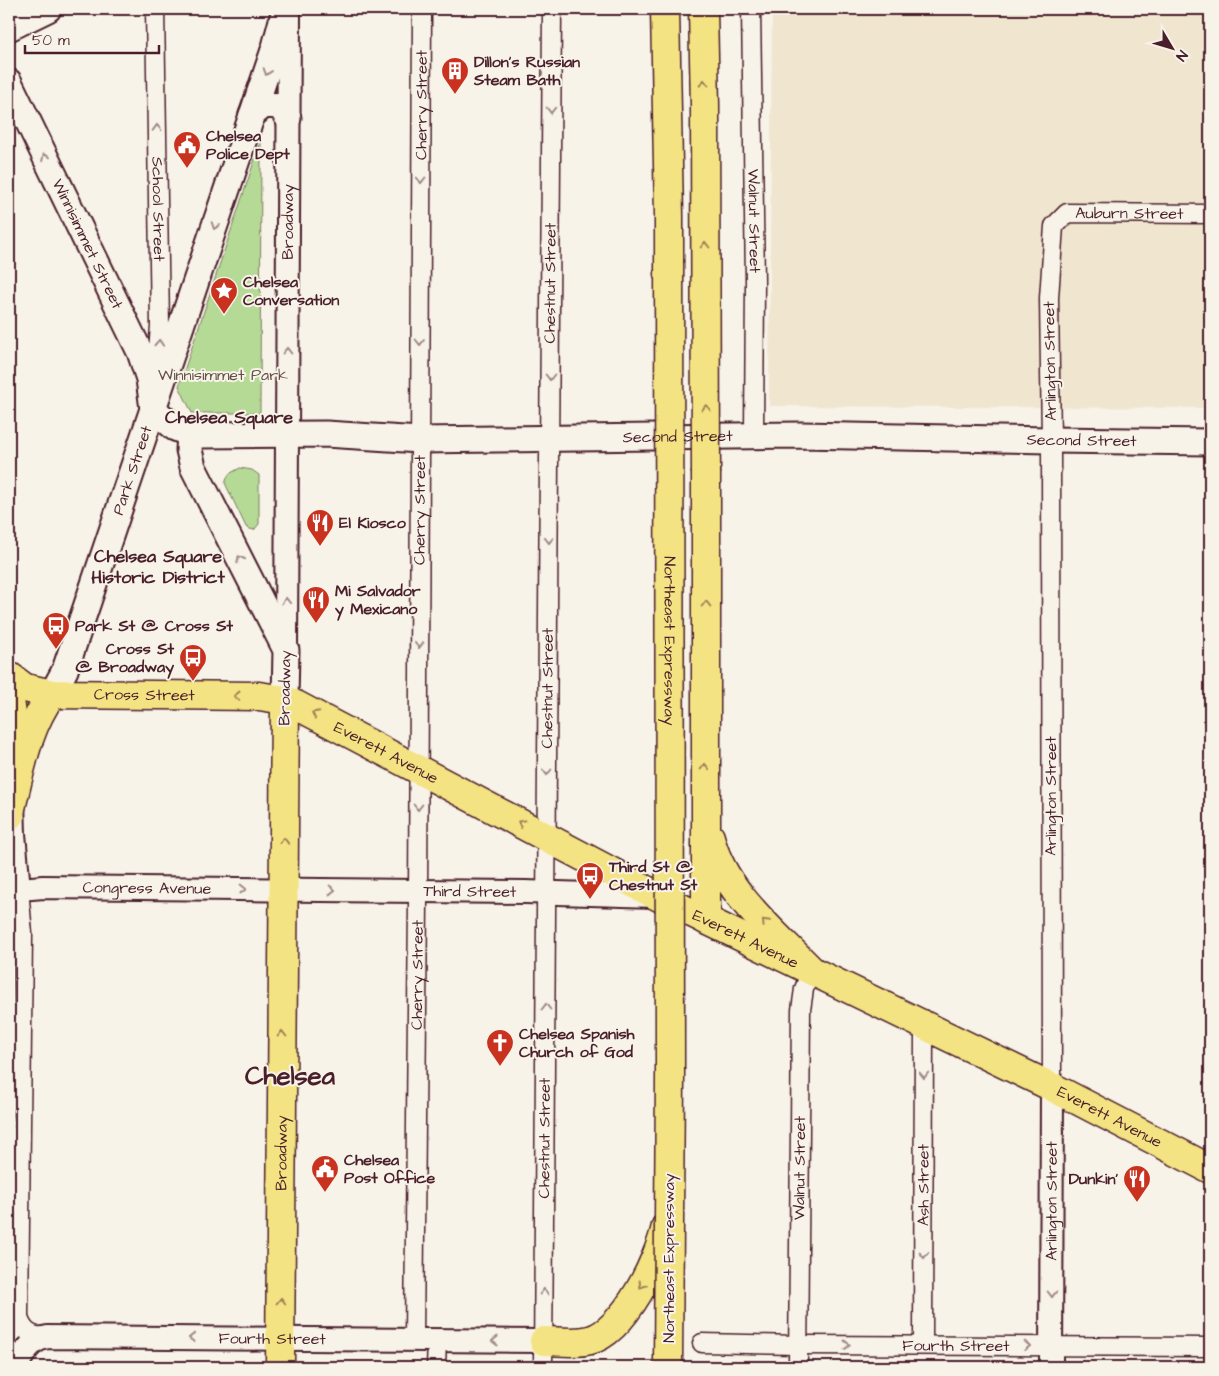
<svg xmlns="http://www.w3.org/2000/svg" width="1219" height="1376" font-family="'Architects Daughter',sans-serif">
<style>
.built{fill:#f0e5cf}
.green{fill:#b4da95;stroke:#7f7c60}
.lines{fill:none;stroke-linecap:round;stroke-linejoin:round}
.minor-casing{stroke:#4a1f2b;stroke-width:21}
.tertiary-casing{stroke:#4a1f2b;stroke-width:26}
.secondary-casing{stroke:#4a1f2b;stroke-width:29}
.primary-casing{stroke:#4a1f2b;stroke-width:31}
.motorway-casing{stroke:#4a1f2b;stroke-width:31}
.minor{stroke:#f7f3e8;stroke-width:18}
.tertiary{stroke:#f7f3e8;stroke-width:22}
.secondary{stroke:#f7f3e8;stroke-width:25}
.primary{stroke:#f4e382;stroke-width:28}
.motorway{stroke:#f4e382;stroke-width:28}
.motorway-bridge-casing{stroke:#4a1f2b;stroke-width:31;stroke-linecap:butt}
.motorway-bridge{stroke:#f4e382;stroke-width:28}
.oneway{stroke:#a0898a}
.oneway2{stroke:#9f8156}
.labels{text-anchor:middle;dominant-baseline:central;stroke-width:4;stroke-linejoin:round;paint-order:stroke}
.poi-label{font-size:16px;font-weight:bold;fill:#4a1f2b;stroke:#f7f3e8;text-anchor:start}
.street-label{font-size:16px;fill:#4a1f2b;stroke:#f7f3e8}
.park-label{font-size:16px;fill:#644e46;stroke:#f7f3e8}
.neighbourhood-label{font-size:18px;font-weight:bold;fill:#4a1f2b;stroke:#f7f3e8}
.town-label{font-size:26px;font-weight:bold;fill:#4a1f2b;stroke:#f7f3e8}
</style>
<rect width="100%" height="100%" fill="#f7f3e8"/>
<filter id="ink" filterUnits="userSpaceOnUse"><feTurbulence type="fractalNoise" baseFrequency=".02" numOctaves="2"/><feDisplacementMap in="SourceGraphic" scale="10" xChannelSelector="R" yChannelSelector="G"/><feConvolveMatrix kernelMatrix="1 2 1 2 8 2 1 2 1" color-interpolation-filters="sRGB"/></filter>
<g filter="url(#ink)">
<path class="built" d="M772,9H1210V408L769,406Z"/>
<g class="green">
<path d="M261,141L260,413H192L179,386Z"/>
<path d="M240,468L252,470L259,475V524L254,530L250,529L246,527L225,483L229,474Z"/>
</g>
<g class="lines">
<defs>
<g id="minor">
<path id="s1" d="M155,9L160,326L156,377"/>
<path id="s2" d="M751,9L755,282L754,435"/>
<path d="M19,889L23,934L19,1318C24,1333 33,1337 48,1337"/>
<path id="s3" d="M1052,1087L1051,440L1049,298L1054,226L1067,213L1210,214"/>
<path d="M9,1337L15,1329L19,1318"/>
<path id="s4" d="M414,1340L418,902L422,9"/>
<path id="s5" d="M702,1343L798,1345L1210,1347"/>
<path id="s6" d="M923,1345L924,1026"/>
<path d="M436,1367L437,1340"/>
<path id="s7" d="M543,1367L552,9"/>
<path id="s8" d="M798,1367L801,1010L804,989L811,970"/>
</g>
<g id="tertiary">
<path id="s9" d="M286,650L289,13"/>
<path d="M13,799L14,834L19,889"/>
<path id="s10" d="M9,890L43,887L525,892L655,896"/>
<path id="s11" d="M16,1367C24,1353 31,1339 48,1337L544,1341"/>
<path id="s12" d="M1051,1367L1052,1087"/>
</g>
<g id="secondary">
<path d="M9,28L48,9"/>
<path id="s13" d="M9,82L140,352L149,379L153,409L175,428L190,434L199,435L326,434L420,440L801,435L1051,440L1210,442"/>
<path d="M252,115L264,105L280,106L288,118"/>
<path d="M190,434L189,450L193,467L286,650L285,700"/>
<path id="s14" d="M52,694L65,670L275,47L285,9"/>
</g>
<g id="primary">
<path id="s15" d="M9,676L25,688L52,694L259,696L285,700L296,705L665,900L1052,1087L1210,1169"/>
<path d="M9,693L14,729L16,760"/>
<path d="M9,816C20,774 26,729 52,694"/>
<path id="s16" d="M280,1367L285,700"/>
</g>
<g id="motorway">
<path d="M710,837C722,890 775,933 811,970"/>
<path d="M706,920V474"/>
<path d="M544,1341C558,1341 576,1344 590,1340C625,1331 659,1259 666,1226"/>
</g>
</defs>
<use href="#minor" class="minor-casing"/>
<use href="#tertiary" class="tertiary-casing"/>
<use href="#secondary" class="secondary-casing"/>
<use href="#primary" class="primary-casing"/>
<use href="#motorway" class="motorway-casing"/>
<use href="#minor" class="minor"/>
<use href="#tertiary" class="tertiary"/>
<use href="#secondary" class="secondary"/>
<use href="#primary" class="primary"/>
<use href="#motorway" class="motorway"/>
<defs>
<g id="motorway-bridge">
<path id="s17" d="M665,9L669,216L670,1075L668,1367"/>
<path d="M703,9L705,106L706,474"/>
</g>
</defs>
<use href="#motorway-bridge" class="motorway-bridge-casing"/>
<use href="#motorway-bridge" class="motorway-bridge"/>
</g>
<defs><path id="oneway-chevron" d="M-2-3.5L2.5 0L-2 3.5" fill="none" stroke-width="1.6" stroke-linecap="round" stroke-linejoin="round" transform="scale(1.25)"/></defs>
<g class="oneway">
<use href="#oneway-chevron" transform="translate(267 72) rotate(109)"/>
<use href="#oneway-chevron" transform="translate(551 110) rotate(90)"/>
<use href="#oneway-chevron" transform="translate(157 128) rotate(-91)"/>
<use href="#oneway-chevron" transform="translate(45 157) rotate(-116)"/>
<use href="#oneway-chevron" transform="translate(421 180) rotate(90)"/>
<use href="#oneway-chevron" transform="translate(215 226) rotate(109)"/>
<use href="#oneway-chevron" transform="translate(420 342) rotate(90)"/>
<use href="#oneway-chevron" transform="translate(159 343) rotate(-87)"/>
<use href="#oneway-chevron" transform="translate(287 351) rotate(-90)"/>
<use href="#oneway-chevron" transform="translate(550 377) rotate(90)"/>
<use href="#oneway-chevron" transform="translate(549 540) rotate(90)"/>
<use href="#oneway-chevron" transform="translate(240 559) rotate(-117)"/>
<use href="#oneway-chevron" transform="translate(286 601) rotate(-90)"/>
<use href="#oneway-chevron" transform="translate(419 645) rotate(90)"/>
<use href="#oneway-chevron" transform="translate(547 772) rotate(90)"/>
<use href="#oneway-chevron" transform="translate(418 807) rotate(90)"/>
<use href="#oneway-chevron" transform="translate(243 889) rotate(1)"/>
<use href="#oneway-chevron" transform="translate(332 890) rotate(1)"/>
<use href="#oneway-chevron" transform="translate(546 1007) rotate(-90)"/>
<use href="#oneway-chevron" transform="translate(924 1075) rotate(90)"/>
<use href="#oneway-chevron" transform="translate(924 1255) rotate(90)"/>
<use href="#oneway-chevron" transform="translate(544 1292) rotate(-90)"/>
<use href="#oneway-chevron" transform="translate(1052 1294) rotate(90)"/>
<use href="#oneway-chevron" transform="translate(192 1338) rotate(-180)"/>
<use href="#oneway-chevron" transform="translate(495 1341) rotate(-180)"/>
<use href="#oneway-chevron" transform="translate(847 1345)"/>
<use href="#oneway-chevron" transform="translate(1027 1346) rotate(1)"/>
</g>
<g class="oneway2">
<use href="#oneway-chevron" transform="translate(704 83) rotate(-91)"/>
<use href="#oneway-chevron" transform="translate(705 245) rotate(-90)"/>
<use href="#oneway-chevron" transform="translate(706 408) rotate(-90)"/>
<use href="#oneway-chevron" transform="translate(706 604) rotate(-90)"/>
<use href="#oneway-chevron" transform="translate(237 696) rotate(-180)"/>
<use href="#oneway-chevron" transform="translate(315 714) rotate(-152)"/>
<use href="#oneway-chevron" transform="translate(705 767) rotate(-90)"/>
<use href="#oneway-chevron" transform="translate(521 823) rotate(-152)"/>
<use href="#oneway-chevron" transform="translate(284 841) rotate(-89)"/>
<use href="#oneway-chevron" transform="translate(765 922) rotate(-134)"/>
<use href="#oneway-chevron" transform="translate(282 1034) rotate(-90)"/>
<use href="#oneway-chevron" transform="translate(642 1285) rotate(122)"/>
<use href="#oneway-chevron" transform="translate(281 1301) rotate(-90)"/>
</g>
</g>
<defs>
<symbol id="building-pin" viewBox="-11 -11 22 30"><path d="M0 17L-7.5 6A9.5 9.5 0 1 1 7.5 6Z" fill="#c8321e" stroke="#f7f3e8"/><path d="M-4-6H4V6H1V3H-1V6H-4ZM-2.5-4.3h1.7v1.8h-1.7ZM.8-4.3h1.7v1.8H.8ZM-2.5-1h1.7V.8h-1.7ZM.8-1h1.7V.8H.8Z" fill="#fff"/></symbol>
<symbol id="civic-pin" viewBox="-11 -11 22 30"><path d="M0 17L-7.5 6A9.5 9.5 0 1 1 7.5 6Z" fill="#c8321e" stroke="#f7f3e8"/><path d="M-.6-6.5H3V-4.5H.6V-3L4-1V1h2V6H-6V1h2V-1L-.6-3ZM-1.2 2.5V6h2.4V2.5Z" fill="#fff"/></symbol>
<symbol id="sight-pin" viewBox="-11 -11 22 30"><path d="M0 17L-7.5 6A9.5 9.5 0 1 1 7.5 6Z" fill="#c8321e" stroke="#f7f3e8"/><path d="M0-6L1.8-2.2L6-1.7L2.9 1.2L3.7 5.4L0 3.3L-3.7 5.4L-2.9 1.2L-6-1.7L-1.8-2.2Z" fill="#fff"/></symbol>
<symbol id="restaurant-pin" viewBox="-11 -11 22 30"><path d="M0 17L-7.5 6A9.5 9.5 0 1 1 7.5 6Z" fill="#c8321e" stroke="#f7f3e8"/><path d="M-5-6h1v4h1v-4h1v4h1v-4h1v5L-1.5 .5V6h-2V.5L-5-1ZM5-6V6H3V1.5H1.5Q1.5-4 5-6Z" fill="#fff"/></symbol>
<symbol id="bus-pin" viewBox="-11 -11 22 30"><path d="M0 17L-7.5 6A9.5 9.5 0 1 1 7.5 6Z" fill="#c8321e" stroke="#f7f3e8"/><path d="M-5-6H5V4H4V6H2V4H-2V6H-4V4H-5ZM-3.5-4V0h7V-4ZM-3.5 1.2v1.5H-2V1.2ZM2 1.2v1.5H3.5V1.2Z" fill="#fff"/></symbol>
<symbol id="church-pin" viewBox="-11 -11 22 30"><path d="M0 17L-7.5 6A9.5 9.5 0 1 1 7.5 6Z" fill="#c8321e" stroke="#f7f3e8"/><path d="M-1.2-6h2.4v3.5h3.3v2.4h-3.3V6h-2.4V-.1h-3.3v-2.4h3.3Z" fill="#fff"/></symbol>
</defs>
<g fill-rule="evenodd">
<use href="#building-pin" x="439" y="55" width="32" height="43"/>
<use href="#civic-pin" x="171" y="129" width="32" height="43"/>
<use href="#sight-pin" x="208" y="275" width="32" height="43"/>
<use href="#restaurant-pin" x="304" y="507" width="32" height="43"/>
<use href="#restaurant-pin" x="300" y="584" width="32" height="43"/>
<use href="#bus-pin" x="40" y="610" width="32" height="43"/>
<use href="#bus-pin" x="177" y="642" width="32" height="43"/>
<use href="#bus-pin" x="574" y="860" width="32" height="43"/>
<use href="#church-pin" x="484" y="1027" width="32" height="43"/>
<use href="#civic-pin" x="309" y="1153" width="32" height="43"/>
<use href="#restaurant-pin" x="1121" y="1163" width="32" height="43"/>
</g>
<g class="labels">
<g class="poi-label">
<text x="474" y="62">Dillon's Russian<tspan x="474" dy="18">Steam Bath</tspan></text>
<text x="206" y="136">Chelsea<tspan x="206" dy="18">Police Dept</tspan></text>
<text x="243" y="282">Chelsea<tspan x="243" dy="18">Conversation</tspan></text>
<text x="339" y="523">El Kiosco</text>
<text x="335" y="591">Mi Salvador<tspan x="335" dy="18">y Mexicano</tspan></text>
<text x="75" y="626">Park St @ Cross St</text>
<text x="174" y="649" text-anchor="end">Cross St<tspan x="174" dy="18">@ Broadway</tspan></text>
<text x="609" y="867">Third St @<tspan x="609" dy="18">Chestnut St</tspan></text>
<text x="519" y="1034">Chelsea Spanish<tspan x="519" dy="18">Church of God</tspan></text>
<text x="344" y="1160">Chelsea<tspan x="344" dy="18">Post Office</tspan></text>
<text x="1118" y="1179" text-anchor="end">Dunkin'</text>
</g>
<g class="street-label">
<text stroke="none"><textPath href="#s4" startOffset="1235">Cherry Street</textPath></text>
<text stroke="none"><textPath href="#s1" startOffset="200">School Street</textPath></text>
<text stroke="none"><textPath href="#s3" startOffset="942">Auburn Street</textPath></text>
<text stroke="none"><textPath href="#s2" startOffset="212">Walnut Street</textPath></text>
<text stroke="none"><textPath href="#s9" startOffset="428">Broadway</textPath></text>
<text stroke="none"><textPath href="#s13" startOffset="180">Winnisimmet Street</textPath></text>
<text stroke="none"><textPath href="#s7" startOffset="1084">Chestnut Street</textPath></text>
<text transform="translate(1050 361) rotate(-91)">Arlington Street</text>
<text stroke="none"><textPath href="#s13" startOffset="892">Second Street</textPath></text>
<text stroke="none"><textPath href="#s13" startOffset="1296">Second Street</textPath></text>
<text stroke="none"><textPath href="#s14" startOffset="238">Park Street</textPath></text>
<text stroke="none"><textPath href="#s4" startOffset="830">Cherry Street</textPath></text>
<text stroke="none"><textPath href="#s17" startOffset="632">Northeast Expressway</textPath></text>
<text transform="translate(285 688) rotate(-89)">Broadway</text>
<text stroke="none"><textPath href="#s7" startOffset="679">Chestnut Street</textPath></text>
<text stroke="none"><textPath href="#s15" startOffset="140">Cross Street</textPath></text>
<text stroke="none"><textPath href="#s15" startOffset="395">Everett Avenue</textPath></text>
<text transform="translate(1051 796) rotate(-90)">Arlington Street</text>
<text stroke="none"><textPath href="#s10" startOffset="138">Congress Avenue</textPath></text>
<text stroke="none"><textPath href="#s10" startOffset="461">Third Street</textPath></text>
<text stroke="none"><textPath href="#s15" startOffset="800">Everett Avenue</textPath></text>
<text stroke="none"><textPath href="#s4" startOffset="365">Cherry Street</textPath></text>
<text stroke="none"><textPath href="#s15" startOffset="1205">Everett Avenue</textPath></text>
<text stroke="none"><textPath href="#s7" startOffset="229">Chestnut Street</textPath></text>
<text stroke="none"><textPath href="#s16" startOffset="214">Broadway</textPath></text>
<text stroke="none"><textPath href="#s8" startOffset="199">Walnut Street</textPath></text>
<text stroke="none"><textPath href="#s6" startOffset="160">Ash Street</textPath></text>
<text stroke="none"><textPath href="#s12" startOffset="166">Arlington Street</textPath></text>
<text transform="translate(669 1258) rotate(-90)">Northeast Expressway</text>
<text stroke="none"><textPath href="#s11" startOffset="270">Fourth Street</textPath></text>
<text stroke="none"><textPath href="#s5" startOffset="254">Fourth Street</textPath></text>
</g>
<g class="park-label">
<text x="223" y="375">Winnisimmet Park</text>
</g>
<g class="neighbourhood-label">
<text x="229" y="417">Chelsea Square</text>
<text x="158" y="556">Chelsea Square<tspan x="158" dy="21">Historic District</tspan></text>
</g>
<g class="town-label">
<text x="290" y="1076">Chelsea</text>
</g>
</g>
<rect width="1219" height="1376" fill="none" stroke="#f7f3e8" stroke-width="30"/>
<rect x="15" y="15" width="1189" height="1346" fill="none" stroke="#4a1f2b" stroke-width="2" filter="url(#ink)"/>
<g transform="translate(1172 48) rotate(128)" stroke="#f7f3e8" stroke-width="4" paint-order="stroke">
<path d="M0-4L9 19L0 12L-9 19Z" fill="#4a1f2b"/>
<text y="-8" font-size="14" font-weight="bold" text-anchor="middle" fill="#4a1f2b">N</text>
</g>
<path d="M25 45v8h134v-8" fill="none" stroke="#4a1f2b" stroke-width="2.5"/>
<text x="32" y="45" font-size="15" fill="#4a1f2b" stroke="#f7f3e8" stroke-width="4" paint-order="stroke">50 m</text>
</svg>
